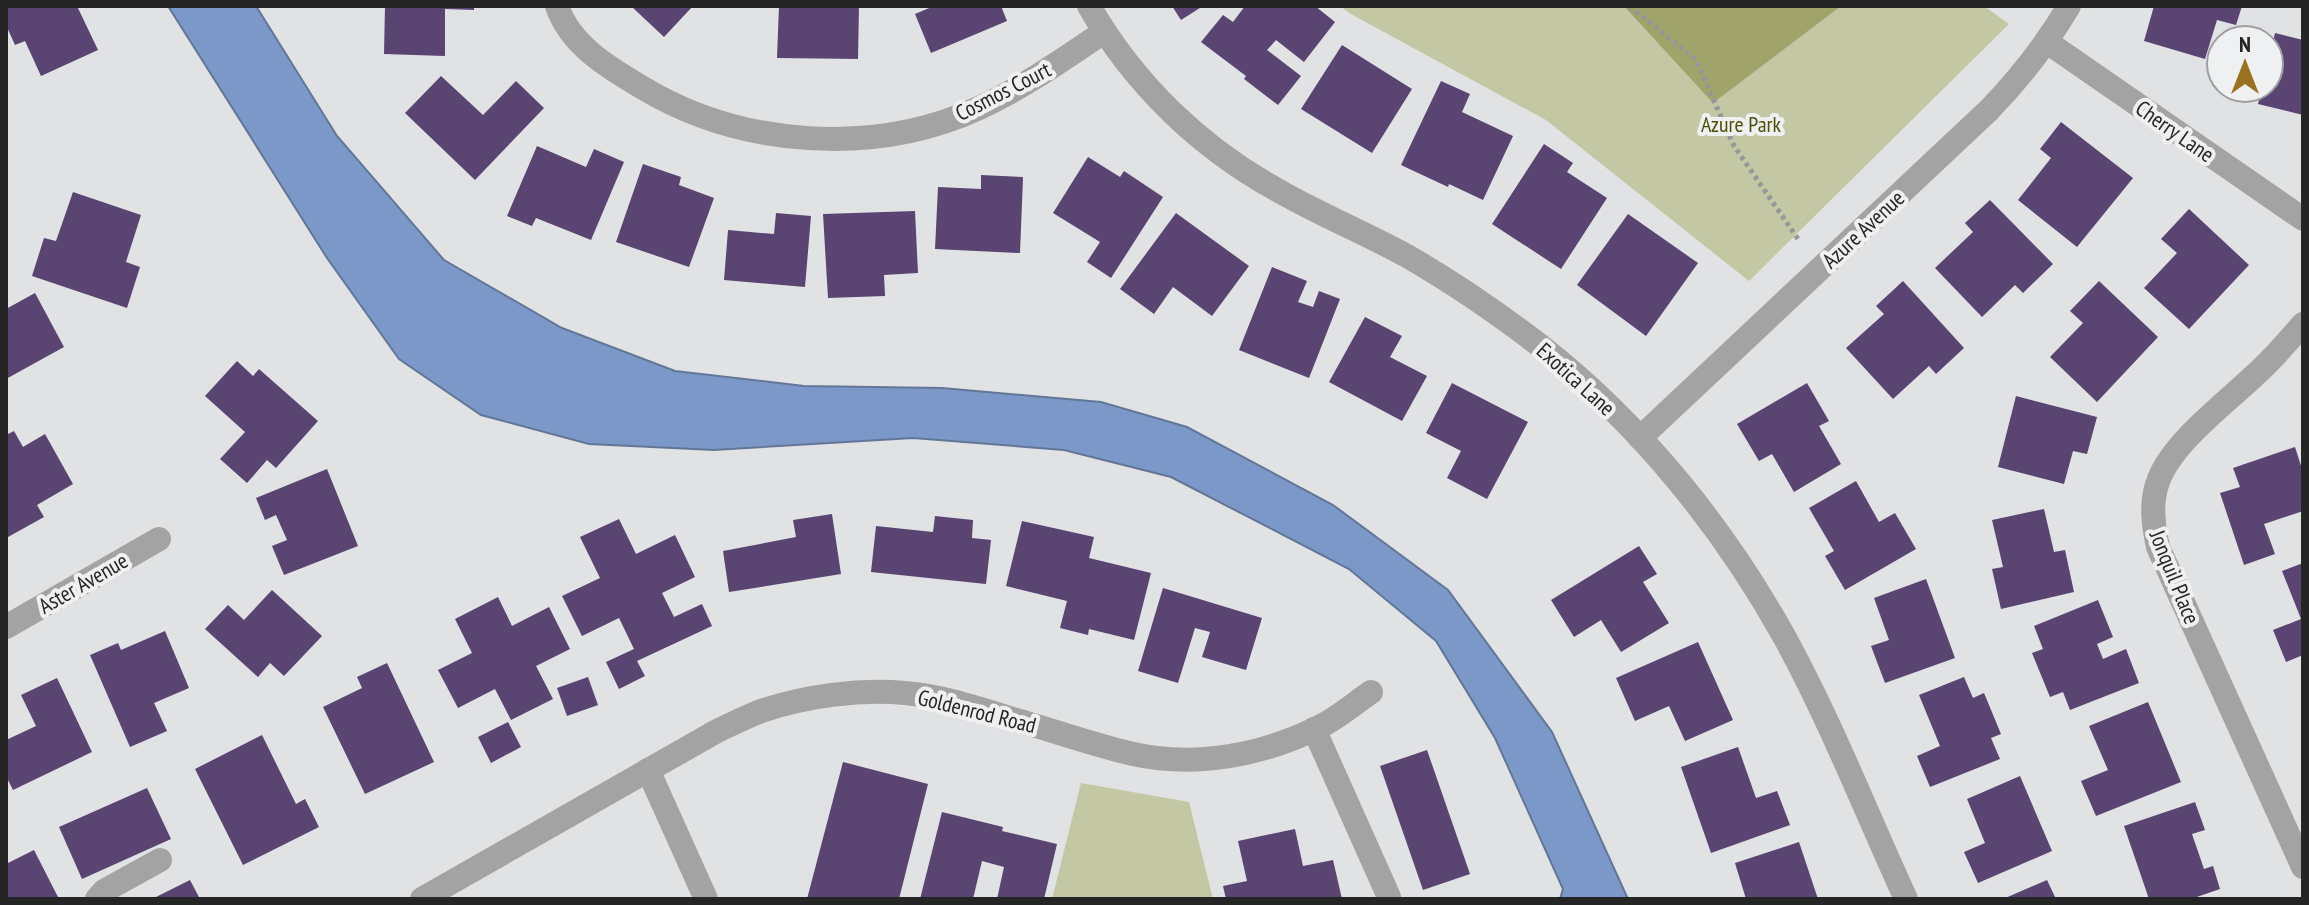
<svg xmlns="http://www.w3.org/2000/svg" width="2309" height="905" font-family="'PT Sans Narrow',sans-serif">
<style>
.green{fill:#c4c7a3}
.forest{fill:#a1a46a}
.water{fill:#7c98c8;stroke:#627697;stroke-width:2}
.building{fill:#594472}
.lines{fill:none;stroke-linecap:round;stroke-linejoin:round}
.path{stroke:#969799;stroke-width:5;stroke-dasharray:4 4;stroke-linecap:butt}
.minor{stroke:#a4a3a3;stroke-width:24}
.labels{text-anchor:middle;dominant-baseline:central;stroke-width:8;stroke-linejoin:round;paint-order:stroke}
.street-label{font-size:22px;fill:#252526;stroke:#eff0f1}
.park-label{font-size:22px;fill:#4e4f07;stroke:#eff0f1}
</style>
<rect width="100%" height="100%" fill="#e1e2e4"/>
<g class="green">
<path d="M1340,6H1984L2009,24L1749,281L1546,120L1349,13Z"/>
<path d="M1081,783L1189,802L1213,899H1052Z"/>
</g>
<path class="forest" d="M1624,6H1841L1713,103Z"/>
<path class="water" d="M168,6H256L337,136L444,260L562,328L675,371L804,386L942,388L1101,402L1187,427L1333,505L1448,590L1552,732L1628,899H1560L1563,889L1495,738L1436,641L1349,569L1171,477L1064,450L913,438L714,450L589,444L481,415L399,359L327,258Z"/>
<g class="building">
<path d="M6,6H77L98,50L41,76L25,41L15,45L6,25Z"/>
<path d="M385,6H474V10L445,9V56L384,54Z"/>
<path d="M631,6H693L664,37Z"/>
<path d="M779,6H859L858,59L777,58Z"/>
<path d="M934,6H1001L1007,21L931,53L915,14Z"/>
<path d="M1172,6H1203L1181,20Z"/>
<path d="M1245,6H1315L1335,22L1304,62L1276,40L1267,50L1301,76L1278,105L1244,79L1246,76L1201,42L1223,15L1233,22Z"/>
<path d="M2154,6H2242L2236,25L2217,20L2205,59L2144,41Z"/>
<path d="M2275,33L2303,40V115L2258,104L2262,88H2269V60Z"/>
<path d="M1342,45L1412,89L1372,153L1301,109Z"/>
<path d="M441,76L483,115L516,81L544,108L475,180L405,113Z"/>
<path d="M1441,81L1470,94L1462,112L1513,136L1483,200L1449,184L1448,187L1401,165Z"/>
<path d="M2061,122L2133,178L2077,247L2018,200L2051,158L2040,149Z"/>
<path d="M1544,144L1573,163L1567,172L1607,198L1561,269L1492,224Z"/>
<path d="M537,146L586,167L594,149L624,162L591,240L536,218L532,226L507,216Z"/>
<path d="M1088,157L1120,177L1124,171L1163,197L1111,278L1087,262L1100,242L1053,213Z"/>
<path d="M643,164L681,177L679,185L714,198L689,267L616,242Z"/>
<path d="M981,175L1023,177L1020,253L935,249L938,187L981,189Z"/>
<path d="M73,192L141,215L126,262L140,267L127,308L32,276L44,238L56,241Z"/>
<path d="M1990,200L2053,264L2023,293L2015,285L1982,317L1935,268L1973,232L1965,223Z"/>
<path d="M2189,209L2249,265L2189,329L2144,288L2177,253L2161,239Z"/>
<path d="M915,211L918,273L884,275L885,296L828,298L823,214Z"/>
<path d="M776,213L811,216L805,287L724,280L728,230L774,234Z"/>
<path d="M1176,213L1249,266L1212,316L1173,287L1154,314L1120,289Z"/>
<path d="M1628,214L1698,263L1646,336L1577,285Z"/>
<path d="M1272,267L1307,281L1298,302L1313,307L1319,291L1340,299L1309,378L1239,350Z"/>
<path d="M1903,281L1964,348L1936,374L1929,366L1893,399L1846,348L1884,314L1876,306Z"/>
<path d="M2099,281L2158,337L2097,402L2050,357L2083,323L2070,311Z"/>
<path d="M35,293L64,347L6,379V309Z"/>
<path d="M1365,317L1402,336L1390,357L1427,376L1402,421L1329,382Z"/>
<path d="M237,361L253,376L259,369L318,421L276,468L267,460L247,483L220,459L245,432L205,396Z"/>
<path d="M1452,383L1528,422L1487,499L1447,478L1461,451L1426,433Z"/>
<path d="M1807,383L1829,421L1819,426L1841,464L1794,492L1772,454L1759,461L1737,424Z"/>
<path d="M2016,396L2097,417L2087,454L2073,451L2064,484L1998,467Z"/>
<path d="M14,431L23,447L45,434L73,484L37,505L44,517L8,537L6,435Z"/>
<path d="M2295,447L2303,472V511L2264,524L2275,554L2244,565L2220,493L2240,487L2233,468Z"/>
<path d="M327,469L358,546L284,575L272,546L287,540L276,515L265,520L256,498Z"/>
<path d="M1856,481L1879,522L1895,513L1916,549L1845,590L1825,556L1834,551L1809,508Z"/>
<path d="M2044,509L2054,552L2065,550L2074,592L2001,609L1992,569L2003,567L1992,520Z"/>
<path d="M832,514L841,574L729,592L723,551L796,537L793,520Z"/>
<path d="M935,516L973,520L972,538L991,540L986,584L871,572L876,526L933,532Z"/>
<path d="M619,519L636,554L675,535L695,577L662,593L674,617L702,604L712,626L637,661L645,676L619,689L606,662L634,649L619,618L582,636L562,596L600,578L580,537Z"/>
<path d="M1022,521L1094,537L1089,558L1151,573L1134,640L1089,629L1088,635L1060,628L1067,601L1006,586Z"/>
<path d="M1639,546L1657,574L1643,582L1669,623L1621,652L1601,620L1574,637L1551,600Z"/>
<path d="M2303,563V655L2286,662L2273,630L2301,619L2282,571Z"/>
<path d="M1926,579L1955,658L1885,683L1871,646L1889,640L1874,598Z"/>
<path d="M1163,588L1262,618L1246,670L1202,657L1210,632L1195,628L1178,683L1138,671Z"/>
<path d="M272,590L322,636L284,676L270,663L258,677L205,629L228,605L244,620Z"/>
<path d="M498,597L512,626L549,607L570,649L536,666L553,699L511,720L495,689L458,708L438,670L472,653L455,619Z"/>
<path d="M2098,600L2113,637L2097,644L2103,659L2126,649L2139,683L2070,710L2063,692L2050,697L2032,653L2043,649L2034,626Z"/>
<path d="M165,631L189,688L154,703L167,731L130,747L90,655L118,643L121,650Z"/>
<path d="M1698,642L1733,720L1685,741L1669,706L1635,721L1616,678Z"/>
<path d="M387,663L434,762L365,794L323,707L362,688L357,677Z"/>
<path d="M588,677L598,705L567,716L557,688Z"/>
<path d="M1964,677L1973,698L1984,693L2001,734L1991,738L2000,759L1930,787L1917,756L1940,746L1919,695Z"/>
<path d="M57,678L92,752L13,790L6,776V740L36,726L21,695Z"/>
<path d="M2148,702L2181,782L2096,816L2081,781L2108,770L2089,726Z"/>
<path d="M508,722L521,747L491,763L478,737Z"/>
<path d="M262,735L296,804L305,799L319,827L243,865L195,769Z"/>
<path d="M1738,747L1756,798L1777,791L1790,825L1711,853L1681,767Z"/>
<path d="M1427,750L1470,874L1423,890L1380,766Z"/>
<path d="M843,762L928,784L899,899H807Z"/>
<path d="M2020,776L2052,851L1978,883L1964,852L1985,843L1967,799Z"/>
<path d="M147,788L171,839L82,879L59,827Z"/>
<path d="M2195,802L2205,830L2192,834L2204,869L2213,866L2220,889L2191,899H2149L2124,826Z"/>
<path d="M942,812L1003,827L1002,831L1057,844L1044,899H997L1004,867L982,861L973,899H920Z"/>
<path d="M1295,829L1303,866L1333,860L1342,899H1226L1223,886L1247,881L1238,841Z"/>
<path d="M1799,842L1818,899H1746L1735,863Z"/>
<path d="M34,850L59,899H6V864Z"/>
<path d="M190,880L200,899H152Z"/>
<path d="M2047,880L2056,899H2003Z"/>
</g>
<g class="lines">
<path class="path" d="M1630,6L1696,60L1734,146L1798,239"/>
<g class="minor">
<path d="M557,6C570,45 609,68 643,88C741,147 875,156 979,108C1023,88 1063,59 1104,32"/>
<path d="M1089,6C1134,84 1200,148 1279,191C1321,215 1365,233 1407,256C1454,283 1499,314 1542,347C1641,425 1724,528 1785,638C1831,722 1866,812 1906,899"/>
<path d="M2047,42L2303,219"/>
<path d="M2303,324C2288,341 2273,359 2256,374C2226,403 2174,441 2159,479C2150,501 2153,524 2158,547L2303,867"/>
<path d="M1640,438L1989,110C2020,78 2046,45 2069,6"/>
<path d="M6,627L159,539"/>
<path d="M1314,729L1389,897"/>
<path d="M648,770L706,899"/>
<path d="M97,899L104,891L160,860"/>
<path d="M422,899L717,731C732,724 746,717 761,711C806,696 858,689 905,693C943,696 980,709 1016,720C1055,731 1094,745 1133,754C1196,768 1264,755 1321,726C1339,717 1355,703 1371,692"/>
</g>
</g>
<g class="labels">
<g class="street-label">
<text transform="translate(1003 91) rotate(-27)">Cosmos Court</text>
<text transform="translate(2175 131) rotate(35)">Cherry Lane</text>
<text transform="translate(1863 229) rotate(-43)">Azure Avenue</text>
<text transform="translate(1576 379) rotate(42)">Exotica Lane</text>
<text transform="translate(2175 577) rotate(68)">Jonquil Place</text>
<text transform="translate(83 583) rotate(-30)">Aster Avenue</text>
<text transform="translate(977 711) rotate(14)">Goldenrod Road</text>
</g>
<g class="park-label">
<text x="1741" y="124">Azure Park</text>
</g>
</g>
<rect width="2309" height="905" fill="none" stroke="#252526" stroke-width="16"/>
<g transform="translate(2245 64)"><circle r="38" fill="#eff0f1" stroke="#9e9fa0" stroke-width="2"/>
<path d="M0-6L14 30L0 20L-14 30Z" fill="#9b7220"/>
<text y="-12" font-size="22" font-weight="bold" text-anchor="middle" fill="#252526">N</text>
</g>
</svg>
